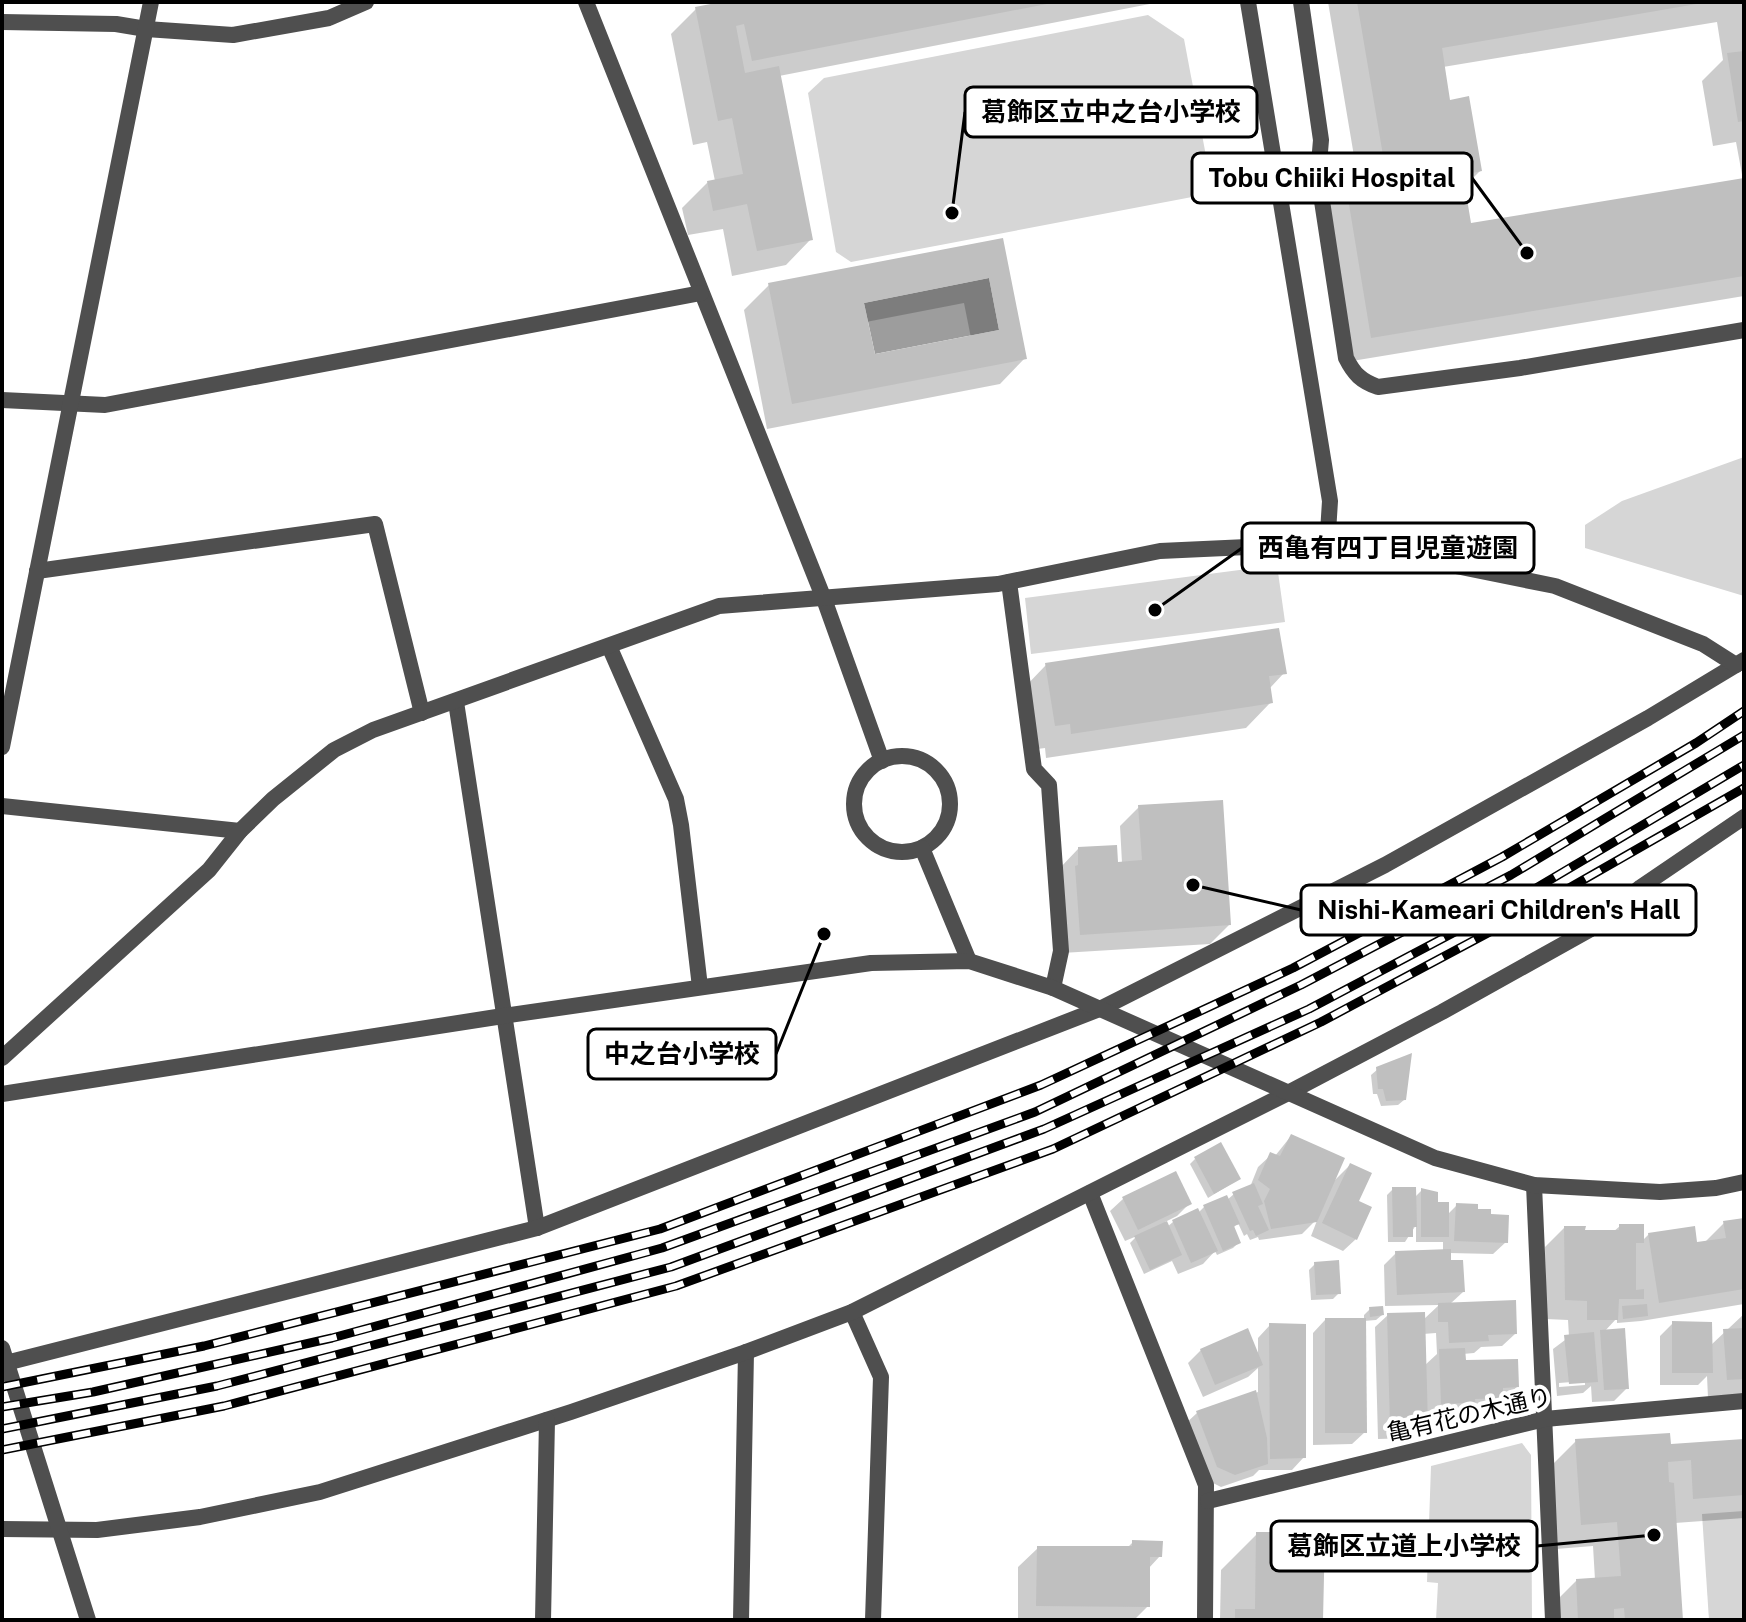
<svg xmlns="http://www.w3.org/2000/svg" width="1746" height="1622" font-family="'Public Sans','Noto Sans JP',sans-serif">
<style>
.green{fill:#d6d6d6}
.water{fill:#9d9d9d}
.shadow{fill:#0003;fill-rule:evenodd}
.building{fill:#bfbfbf;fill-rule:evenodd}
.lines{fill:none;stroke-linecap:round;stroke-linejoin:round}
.service{stroke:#4f4f4f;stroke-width:16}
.minor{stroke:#4f4f4f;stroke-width:16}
.tertiary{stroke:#4f4f4f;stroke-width:16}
.rail-casing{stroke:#000;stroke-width:9}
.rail{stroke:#fff;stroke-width:6;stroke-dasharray:18;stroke-linecap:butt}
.labels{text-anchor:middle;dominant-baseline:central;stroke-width:8;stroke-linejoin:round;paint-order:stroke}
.street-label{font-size:24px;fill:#000;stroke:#fff}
.leader{fill:none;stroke:#000;stroke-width:3}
.callout-dot{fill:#000;stroke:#fff;stroke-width:3}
.callout{fill:#fff;stroke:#000;stroke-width:3}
.callout-label{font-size:26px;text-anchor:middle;font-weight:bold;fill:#000}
</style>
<rect width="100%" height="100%" fill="#fff"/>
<g class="green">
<path d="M1148,15L1184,39L1213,193L851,262L836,252L808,93L824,78Z"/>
<path d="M1744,457V596L1585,548V525L1622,501Z"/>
<path d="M1277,565L1285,622L1031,654L1025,598Z"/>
<path d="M1522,1443L1531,1455L1532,1620H1436L1438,1583L1427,1582L1431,1466Z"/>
<path d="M1744,1511V1620H1709L1702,1514Z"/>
</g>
<path class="water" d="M989,278L999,330L875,354L864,303Z"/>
<g class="shadow">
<path d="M732,2H1160L779,76L811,239L786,265L732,276L723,229L688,235L682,208L708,182L715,181L707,142L693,145L671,34L696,9Z"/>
<path d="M1328,2H1744V296L1346,362L1319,201L1345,176L1357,174ZM1717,22L1723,60L1702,81L1713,146L1736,142L1743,180L1469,225L1463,188L1480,171L1449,102L1443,67Z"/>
<path d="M1002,240L1025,358L1000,384L767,429L744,310L769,285ZM964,303L971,338L873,357L866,322Z"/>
<path d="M1046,665L1284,673L1269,689L1271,702L1246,728L1046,758L1045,748L1030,750L1021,691Z"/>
<path d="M1139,807L1229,925L1210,944L1062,953L1059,869L1078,849L1116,864L1122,863L1120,826Z"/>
<path d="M1378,1069L1404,1100L1398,1105L1381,1106L1377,1094H1373L1371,1075Z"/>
<path d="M1291,1136L1331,1184L1350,1165L1356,1202V1239L1343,1251L1311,1236L1318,1218L1302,1234L1259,1240L1258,1237L1250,1240L1247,1234L1244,1236L1238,1223L1233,1228L1239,1242L1233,1248L1217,1255L1215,1251L1203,1264L1178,1274L1172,1261L1144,1274L1130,1243L1137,1236L1125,1241L1110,1211L1123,1199L1175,1174L1189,1204L1177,1216L1165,1222L1167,1227L1173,1222L1198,1213L1204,1207L1227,1200L1234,1194L1250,1187L1258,1167L1271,1155L1275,1156Z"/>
<path d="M1195,1159L1239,1179L1208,1198L1190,1164Z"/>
<path d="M1393,1189L1414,1198L1422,1190L1447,1215L1457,1205L1476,1211L1506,1242L1493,1254L1449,1253V1262L1463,1292L1450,1304L1515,1334L1502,1346L1481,1347L1474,1353L1463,1354L1464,1362L1517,1387L1488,1410L1472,1411L1461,1421H1454V1415L1426,1416V1425L1413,1438L1378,1439L1375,1327L1388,1315L1423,1320L1439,1305L1385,1306L1384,1265L1396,1253L1443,1251V1242H1416V1225L1405,1242H1388L1387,1195ZM1436,1333L1437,1354L1424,1366L1423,1334Z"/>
<path d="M1744,1220V1304L1641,1321L1617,1323V1318L1604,1332L1627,1388L1614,1401L1592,1402L1591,1386L1583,1393L1557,1396L1553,1349L1569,1337L1568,1320L1546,1319L1545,1247L1564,1228L1583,1232H1613L1620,1226L1642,1241L1649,1234L1696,1245L1704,1243L1724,1223ZM1585,1381V1385L1559,1387V1383Z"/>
<path d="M1315,1264L1339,1293L1333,1299L1311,1300L1309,1270Z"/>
<path d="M1370,1309L1382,1315L1376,1320L1364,1321L1365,1432L1352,1444L1313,1445V1333L1325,1320H1364V1315Z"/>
<path d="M1744,1314V1396L1708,1398L1707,1376L1698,1385H1660V1336L1673,1323L1711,1345Z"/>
<path d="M1270,1325L1304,1457L1292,1470H1259L1253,1476L1221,1487L1205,1479L1184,1425L1197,1413L1258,1392V1368L1248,1377L1203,1397L1188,1363L1201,1350L1258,1357V1338Z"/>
<path d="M1576,1441L1669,1446L1744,1441V1518L1675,1523L1681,1620H1552L1551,1606L1576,1581L1595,1580L1593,1546L1556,1549L1551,1466Z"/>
<path d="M1257,1534L1321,1620H1220L1221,1570Z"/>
<path d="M1133,1542L1160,1556L1148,1569V1606L1134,1620H1018V1567L1038,1548H1127Z"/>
</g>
<g class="building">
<path d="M721,2H1052V3L752,61L744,24L736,26L745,73L779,66L813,240L757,251L747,204L713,211L707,181L743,174L732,118L718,121L695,7Z"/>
<path d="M1357,2H1708L1442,48L1450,100L1469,96L1482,171L1463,175L1471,223L1744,178V276L1371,338L1344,174L1385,167Z"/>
<path d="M1744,51V121L1738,122L1727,53Z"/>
<path d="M1003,238L1027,359L792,404L768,283ZM989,278L999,330L875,354L864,303Z"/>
<path d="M1279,628L1287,674L1269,676L1273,703L1071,734L1070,724L1055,726L1045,663Z"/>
<path d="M1223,800L1231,925L1080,935L1075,866L1078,865V847L1117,845L1118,862L1142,860L1138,805Z"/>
<path d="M1412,1053L1406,1100L1386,1101L1383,1089H1378L1376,1067Z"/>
<path d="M1291,1134L1345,1158L1317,1222L1271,1229L1264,1201L1270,1189L1258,1180L1270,1152L1280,1156Z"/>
<path d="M1221,1142L1241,1179L1214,1194L1194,1157Z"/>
<path d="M1350,1163L1372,1173L1359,1201L1372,1207L1357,1240L1322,1223Z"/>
<path d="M1176,1171L1192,1204L1138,1230L1122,1197Z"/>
<path d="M1254,1183L1263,1204L1258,1206L1269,1230L1256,1236L1253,1230L1250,1231L1232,1192Z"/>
<path d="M1392,1187H1416L1417,1227H1413V1237H1393Z"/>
<path d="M1421,1188L1438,1192V1202H1449V1237H1421Z"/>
<path d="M1227,1195L1240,1224L1234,1226L1241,1243L1223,1251L1203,1205Z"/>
<path d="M1456,1203L1478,1204V1209H1491V1214L1509,1215L1508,1243L1454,1241Z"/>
<path d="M1198,1208L1218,1251L1191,1263L1172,1220Z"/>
<path d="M1744,1218V1289L1659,1303L1648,1233L1695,1226L1697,1242L1726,1238L1723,1221Z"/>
<path d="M1167,1221L1182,1255L1150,1270L1134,1236Z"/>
<path d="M1619,1224H1644V1243H1636V1290L1644,1289V1299H1619L1618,1320H1587V1301L1565,1300L1564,1226H1586L1585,1230H1619Z"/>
<path d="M1451,1249V1260H1463L1465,1292L1397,1295L1395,1251Z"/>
<path d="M1339,1260L1341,1294L1316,1295L1314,1262Z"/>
<path d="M1516,1300L1517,1334L1488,1335L1489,1341L1449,1343L1448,1322H1438V1303Z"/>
<path d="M1647,1304L1648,1316L1623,1319L1622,1306Z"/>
<path d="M1383,1306L1384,1315L1370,1317L1369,1307Z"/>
<path d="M1425,1312L1428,1426L1390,1427L1387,1313Z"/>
<path d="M1325,1318H1366L1367,1433H1325Z"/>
<path d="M1672,1321L1712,1322L1713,1373H1672Z"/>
<path d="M1269,1323L1306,1324V1458L1270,1459Z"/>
<path d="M1248,1328L1263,1365L1215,1385L1200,1349Z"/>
<path d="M1625,1328L1629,1389L1604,1390L1600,1330Z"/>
<path d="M1744,1328V1379L1727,1380L1723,1329Z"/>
<path d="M1594,1332L1598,1382L1569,1384L1564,1335Z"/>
<path d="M1465,1348L1466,1360L1518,1359L1519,1387L1503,1388V1398L1475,1399L1476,1409L1466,1410L1465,1403L1441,1404L1439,1349Z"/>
<path d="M1256,1390L1267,1438L1268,1464L1235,1475L1217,1467L1196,1411Z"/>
<path d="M1670,1433L1671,1444L1744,1439V1495L1693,1499L1691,1460L1668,1462L1669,1482L1674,1483L1683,1620H1625L1624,1608L1614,1609V1618L1578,1620L1576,1579L1621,1576L1617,1522L1581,1525L1575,1439Z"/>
<path d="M1256,1532H1325L1323,1620H1235V1609H1255Z"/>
<path d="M1132,1540L1163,1541L1162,1557H1150V1607L1036,1606L1037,1546H1132Z"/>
</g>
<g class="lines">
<g class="service">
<path d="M1301,2L1321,140L1318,175L1346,358C1354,374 1361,381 1378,387L1520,368L1744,330"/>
<path d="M37,571L375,524L422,713"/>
<path d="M741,1620L746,1352"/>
</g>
<g class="minor">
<path d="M586,2L824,599L882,761"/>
<path d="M1248,2L1330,501L1327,548"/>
<path d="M2,22L116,24L146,29L233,35L329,18L366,2"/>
<path d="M2,400L105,405L701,293"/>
<path d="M1009,582L1034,769L1049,785L1061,951L1053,988"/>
<path d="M609,646L676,799L681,825L700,987"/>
<path d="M456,702L537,1228"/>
<circle cx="902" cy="804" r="48"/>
<path d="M2,806L240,831"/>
<path d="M922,848L969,961"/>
<path d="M1534,1185L1553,1620"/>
<path d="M1090,1193L1206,1485L1205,1620"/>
<path d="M852,1312L881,1377L873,1620"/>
<path d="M2,1364L537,1228L1102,1008L1385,865L1648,718L1744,660"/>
<path d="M1208,1501L1545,1419L1744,1401"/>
<path d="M2,1529L97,1530L200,1517L320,1492L571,1412L746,1352L852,1312L1288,1093L1442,1012L1589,930L1641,887L1744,817"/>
<path d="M543,1620L547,1420"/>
</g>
<g class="tertiary">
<path d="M2,747L151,2"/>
<path d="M2,1058L209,870L240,831L273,799L334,750L373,730L719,606L998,584L1160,551L1269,546L1327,548L1441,563L1555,586L1703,644L1736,665"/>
<path d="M2,1094L503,1016L871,963L969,961L1053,988L1435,1158L1534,1185L1660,1192L1716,1188L1744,1182"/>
<path d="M2,1348L88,1620"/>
</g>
<defs>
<g id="rail">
<path d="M2,1387L204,1346L660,1229L1041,1085L1293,968L1502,857L1696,743L1744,711"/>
<path d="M2,1407L93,1392L332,1338L662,1248L1035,1112L1301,985L1511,875L1744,735"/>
<path d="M2,1429L217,1386L671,1267L1044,1129L1309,1009L1521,897L1744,765"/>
<path d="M2,1450L224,1406L676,1286L1053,1149L1321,1022L1529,911L1744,788"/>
</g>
</defs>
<use href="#rail" class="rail-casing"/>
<use href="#rail" class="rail"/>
</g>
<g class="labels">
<g class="street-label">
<text transform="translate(1469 1414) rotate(-13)">亀有花の木通り</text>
</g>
</g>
<path class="leader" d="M952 213L965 112M1527 253L1472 178M1155 610L1242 548M1193 885L1301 910M824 934L776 1054M1654 1535L1537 1546"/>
<g class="callout-dot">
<circle cx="952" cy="213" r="8"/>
<circle cx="1527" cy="253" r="8"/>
<circle cx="1155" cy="610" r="8"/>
<circle cx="1193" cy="885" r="8"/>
<circle cx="824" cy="934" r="8"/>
<circle cx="1654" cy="1535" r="8"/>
</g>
<g class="callout">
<rect x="965" y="87" width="292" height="50" rx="8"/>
<rect x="1192" y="153" width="280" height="50" rx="8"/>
<rect x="1242" y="523" width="292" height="50" rx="8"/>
<rect x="1301" y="885" width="395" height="50" rx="8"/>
<rect x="588" y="1029" width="188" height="50" rx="8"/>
<rect x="1271" y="1521" width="266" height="50" rx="8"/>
</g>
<g class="callout-label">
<text x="1111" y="121">葛飾区立中之台小学校</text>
<text x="1332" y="187">Tobu Chiiki Hospital</text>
<text x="1388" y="557">西亀有四丁目児童遊園</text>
<text x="1499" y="919">Nishi-Kameari Children's Hall</text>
<text x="682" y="1063">中之台小学校</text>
<text x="1404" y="1555">葛飾区立道上小学校</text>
</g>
<rect width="1746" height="1622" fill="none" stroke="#000000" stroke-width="8"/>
</svg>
